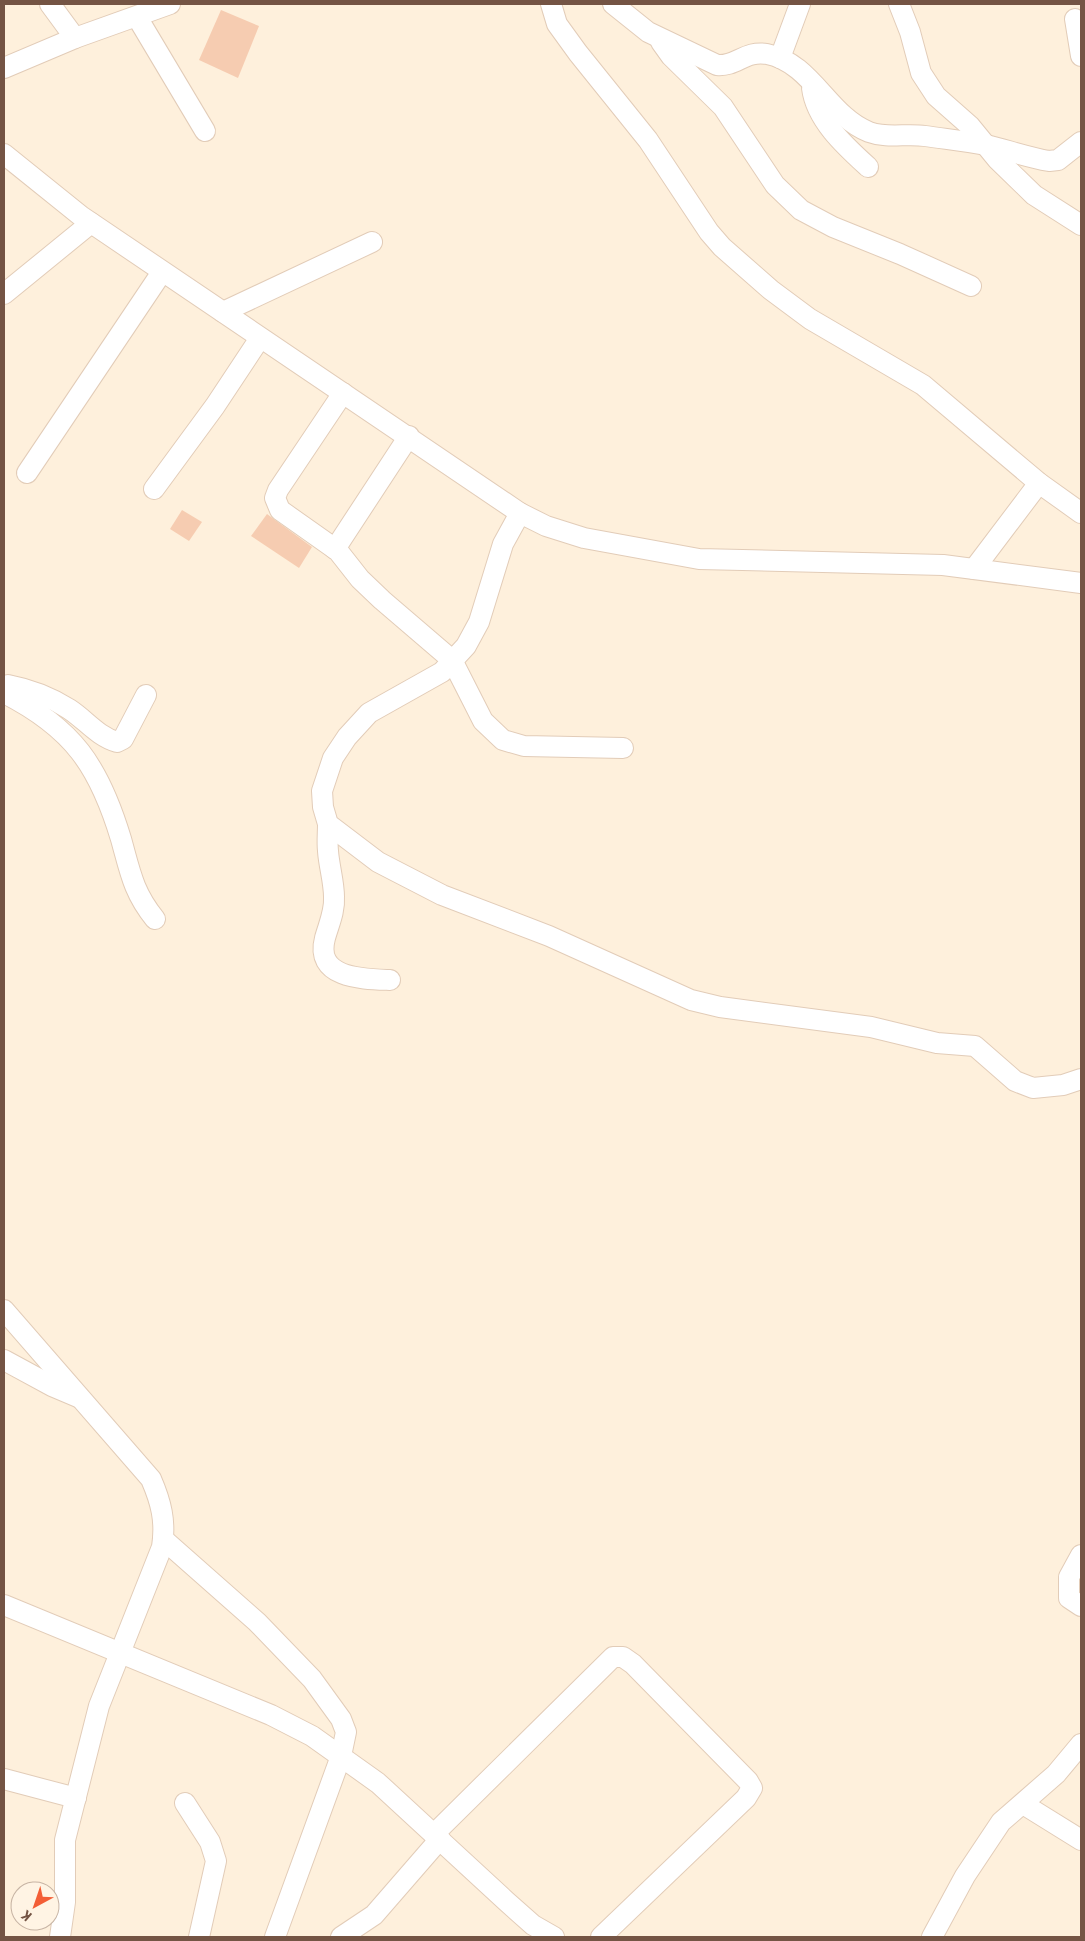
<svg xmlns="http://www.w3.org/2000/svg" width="1085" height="1941" font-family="'Roboto Condensed',sans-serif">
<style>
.building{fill:#f6ccb1}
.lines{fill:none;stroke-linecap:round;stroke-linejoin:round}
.minor-casing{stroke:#e2ccb8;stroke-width:22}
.minor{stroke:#fff;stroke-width:20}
</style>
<rect width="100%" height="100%" fill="#fef0dc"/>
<g class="building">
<path d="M221,10L259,26L238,78L199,60Z"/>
<path d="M182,510L202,522L189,541L170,529Z"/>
<path d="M267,514L312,547L299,568L251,536Z"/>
</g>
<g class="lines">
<defs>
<g id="minor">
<path d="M50,4L75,38"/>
<path d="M551,4L557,24L578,53L648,140L709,232L722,247L771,290L810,319L923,385L1039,483L1081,513"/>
<path d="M613,4L648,32L717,65C736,67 745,50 767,54C812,63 828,116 869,132C888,139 906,133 925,136C945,139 966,141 986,145C1007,150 1027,157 1049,161L1058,160L1081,142"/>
<path d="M899,4L910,32L921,73L936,96L970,126L997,159L1034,195L1081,225"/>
<path d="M137,17L205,131"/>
<path d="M1075,19L1081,56"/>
<path d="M661,42L671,56L723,107L775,185L801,210L833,227L900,254L971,286"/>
<path d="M780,58L800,4"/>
<path d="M4,68L75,38L170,4"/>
<path d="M812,88C816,120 845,146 868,167"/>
<path d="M4,154L81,216L520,513L546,526L584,538L699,559L943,565L1081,583"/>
<path d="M4,294L91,223"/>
<path d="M223,312L372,242"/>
<path d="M343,393L278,490L275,498L280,510L338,551L360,579L382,600L452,660L483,721L503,740L524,746L623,748"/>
<path d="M27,473L162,272"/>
<path d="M154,489L215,406L260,338"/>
<path d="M520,513L503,544L479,622L466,646L442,672L369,713L347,737L333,758L322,791L323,807L328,824L378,862L442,895L549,936L691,1000L720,1007L871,1027L937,1043L975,1046L1015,1081L1033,1088L1063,1085L1081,1079"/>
<path d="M335,549L409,436"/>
<path d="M974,569L1039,483"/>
<path d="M8,685C29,689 52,698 69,709C86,720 97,736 117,742L123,739L146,695"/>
<path d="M4,693C73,728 99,766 121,839C130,871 133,892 155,919"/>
<path d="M328,824C328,833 327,842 328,851C329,866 334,882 334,897C335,911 329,924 325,938C314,979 364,979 390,980"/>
<path d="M4,1310L151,1479C161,1502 166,1521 162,1547L99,1706L65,1840V1902L60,1937"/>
<path d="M4,1360L52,1386L78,1397"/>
<path d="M163,1539L257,1622L312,1679L341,1719L346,1732L341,1756L275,1937"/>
<path d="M1081,1555L1069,1577V1598L1081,1606"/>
<path d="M4,1605L271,1715L312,1736L378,1783L506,1901L533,1925L554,1937"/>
<path d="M4,1779L76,1798"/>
<path d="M185,1803L210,1842L216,1861L199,1937"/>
<path d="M1023,1804L1081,1840"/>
<path d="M434,1834L613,1657H623L633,1664L748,1781L752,1788L746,1798L601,1937"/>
<path d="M341,1937L374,1915L440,1839"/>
<path d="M932,1937L965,1876L1001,1822L1056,1774L1081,1744"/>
</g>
</defs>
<use href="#minor" class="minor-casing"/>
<use href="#minor" class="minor"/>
</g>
<rect width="1085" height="1941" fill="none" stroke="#745444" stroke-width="10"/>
<g transform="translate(35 1906) rotate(220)"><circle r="24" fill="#fff4e4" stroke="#c7b4a4"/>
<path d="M0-4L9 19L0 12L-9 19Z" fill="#f35e36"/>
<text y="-8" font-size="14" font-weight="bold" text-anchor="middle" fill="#745444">K</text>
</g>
</svg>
